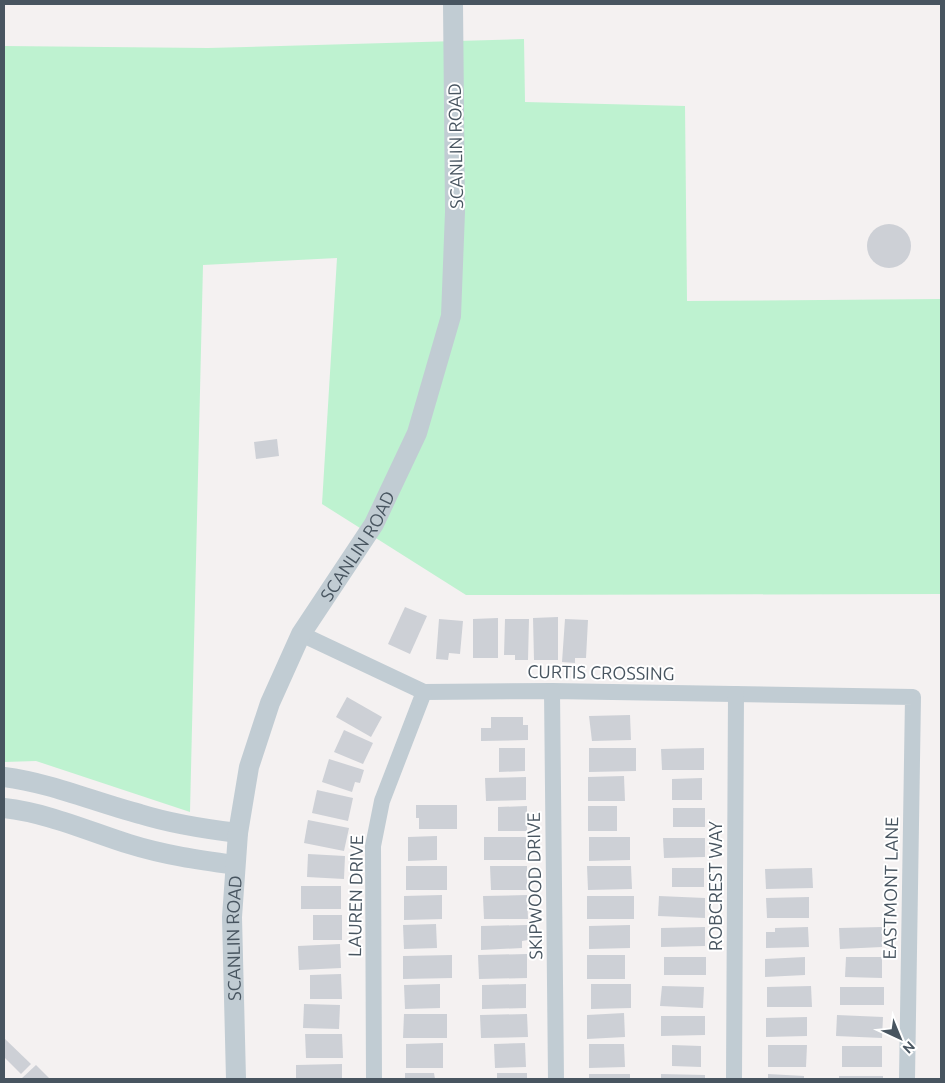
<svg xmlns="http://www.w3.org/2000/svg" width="945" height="1083" font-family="Ubuntu,sans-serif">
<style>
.green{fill:#bef2d0}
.building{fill:#cdd0d6}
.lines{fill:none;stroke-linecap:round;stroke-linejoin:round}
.minor{stroke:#c1ccd3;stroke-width:16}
.tertiary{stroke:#c1ccd3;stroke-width:20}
.labels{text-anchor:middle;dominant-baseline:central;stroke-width:4;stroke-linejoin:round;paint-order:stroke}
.street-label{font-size:18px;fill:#485560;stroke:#fff}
</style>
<rect width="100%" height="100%" fill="#f4f1f1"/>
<path class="green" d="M524,39L525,102L685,106L687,301L941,299V594L466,595L322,504L337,258L203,265L190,812L36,761L4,762V46L208,48Z"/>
<g class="building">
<circle cx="889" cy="246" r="22"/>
<path d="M277,439L279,456L256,459L254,442Z"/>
<path d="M405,607L427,616L410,654L388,644Z"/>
<path d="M558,617V660H534L533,618Z"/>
<path d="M498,618V658H473V619Z"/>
<path d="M439,619L463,621L460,654L449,653L448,660L436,659Z"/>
<path d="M505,619H529L528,660H515V655H504Z"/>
<path d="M565,619L588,620L586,658H575V663L562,662Z"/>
<path d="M347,697L382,717L371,737L336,717Z"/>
<path d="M630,715L631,740L592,741L589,716Z"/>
<path d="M491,717H523V725H528V740L481,741V728H491Z"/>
<path d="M344,730L373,743L363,764L334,752Z"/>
<path d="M499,748H525V771L499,772Z"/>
<path d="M589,748H636V771L589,772Z"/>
<path d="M704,748V770H662L661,749Z"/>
<path d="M329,759L364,770L360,783L355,782L352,792L322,782Z"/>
<path d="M624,776L625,801H588V777Z"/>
<path d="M526,777V800L486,801L485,778Z"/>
<path d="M702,778V800H672V779Z"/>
<path d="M317,790L353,798L348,821L312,813Z"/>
<path d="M416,805H457V829H419V818H416Z"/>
<path d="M527,806V831H498V807Z"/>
<rect x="588" y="806" width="29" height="25"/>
<rect x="673" y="808" width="32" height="19"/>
<path d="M308,820L349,828L344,851L304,843Z"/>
<path d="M437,836V860L408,861V837Z"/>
<rect x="484" y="837" width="42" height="23"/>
<path d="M589,837H630V860L589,861Z"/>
<path d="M663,838H705V857L664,858Z"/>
<path d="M308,854L345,856L344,879L307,877Z"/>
<rect x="406" y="866" width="41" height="24"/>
<path d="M490,866H527V890H491Z"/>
<path d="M587,866H631L632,889L588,890Z"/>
<rect x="672" y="868" width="32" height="19"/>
<path d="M812,868L813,888L766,889L765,869Z"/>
<rect x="301" y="886" width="40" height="23"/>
<path d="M442,895V919L404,920V896Z"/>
<path d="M527,895L528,919H484L483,896Z"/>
<rect x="587" y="896" width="47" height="23"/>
<path d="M659,896L705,898V918L658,916Z"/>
<path d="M809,897V918H767L766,898Z"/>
<rect x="313" y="915" width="29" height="25"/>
<path d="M436,924L437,948L404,949L403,925Z"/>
<path d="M527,925L528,940L522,941V948L481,950V926Z"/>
<path d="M630,925V948L589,949V926Z"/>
<path d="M705,927V946L661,947V928Z"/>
<path d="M808,927L809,947L766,948V932H775V928Z"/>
<path d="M882,927V947L840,949L839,928Z"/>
<path d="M340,944L341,968L299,970L298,946Z"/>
<path d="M527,954V978L479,979L478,955Z"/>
<path d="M452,955V978L403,979V956Z"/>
<rect x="587" y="955" width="38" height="24"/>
<rect x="664" y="957" width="42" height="18"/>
<path d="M805,957V975L765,977V959Z"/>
<path d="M846,957H882V978L845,977Z"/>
<path d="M341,974L342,999H310V975Z"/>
<path d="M440,984V1008L405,1009L404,985Z"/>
<path d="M526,984V1008L482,1009V985Z"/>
<path d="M591,984H631V1008L591,1009Z"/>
<path d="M662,986L704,987L703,1008L660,1006Z"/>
<path d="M811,986L812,1007H767V987Z"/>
<rect x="840" y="987" width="44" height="18"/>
<path d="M304,1004L340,1005L339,1029L303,1028Z"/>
<path d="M624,1013L625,1037L587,1039V1015Z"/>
<path d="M404,1014H447V1038H403Z"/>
<path d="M527,1014L528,1037L481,1038L480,1015Z"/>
<path d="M837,1015L883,1017L882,1038L836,1036Z"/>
<path d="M661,1016H705V1035L661,1036Z"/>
<path d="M807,1017V1036L766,1037V1018Z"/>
<path d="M305,1034H342L343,1058H306Z"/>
<path d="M4,1038L31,1064L21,1074L4,1057Z"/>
<path d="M443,1043V1068H406V1044Z"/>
<path d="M525,1043L526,1067L495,1068L494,1044Z"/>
<path d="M589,1044H624L625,1067L589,1068Z"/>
<path d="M672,1045L701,1046V1067L672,1066Z"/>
<path d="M768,1045H807L806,1067H768Z"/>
<rect x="842" y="1046" width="40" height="21"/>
<path d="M342,1064V1079H296V1065Z"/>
<path d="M36,1065L50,1079H21Z"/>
<path d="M405,1073H434L435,1079H405Z"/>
<rect x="497" y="1073" width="30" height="6"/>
<rect x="589" y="1074" width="41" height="5"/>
<path d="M661,1074L705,1075V1079H661Z"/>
<path d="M768,1074L804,1076V1079H768Z"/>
<rect x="839" y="1076" width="44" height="3"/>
</g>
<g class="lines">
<g class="minor">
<path d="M301,634L424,692L552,691L913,697L907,1079"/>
<path d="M552,691L556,1079"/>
<path d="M374,1079L373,846L382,801L424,692"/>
<path d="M734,1079L736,694"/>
</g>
<g class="tertiary">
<path d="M4,777C51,783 94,802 140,814C172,824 205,829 238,833"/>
<path d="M4,808C48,813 88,831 129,844C164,855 199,860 235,865"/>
<path id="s1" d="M236,1079L232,917L238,833L249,767L270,703L301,634L374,524L417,433L451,316L455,212L453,4"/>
</g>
</g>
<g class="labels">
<g class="street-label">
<text transform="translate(455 146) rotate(-91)">SCANLIN ROAD</text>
<text stroke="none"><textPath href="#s1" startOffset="561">SCANLIN ROAD</textPath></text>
<text transform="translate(601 672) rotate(1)">CURTIS CROSSING</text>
<text transform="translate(534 886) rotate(-91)">SKIPWOOD DRIVE</text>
<text transform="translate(715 886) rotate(-90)">ROBCREST WAY</text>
<text transform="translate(890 888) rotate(-89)">EASTMONT LANE</text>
<text transform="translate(355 896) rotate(-89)">LAUREN DRIVE</text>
<text stroke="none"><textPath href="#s1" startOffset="141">SCANLIN ROAD</textPath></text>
</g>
</g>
<rect width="945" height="1083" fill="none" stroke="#485560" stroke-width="10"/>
<g transform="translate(900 1038) rotate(136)" stroke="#ffffff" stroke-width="4" paint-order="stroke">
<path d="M0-4L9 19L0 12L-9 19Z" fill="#485560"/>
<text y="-8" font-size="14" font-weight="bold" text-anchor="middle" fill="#485560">N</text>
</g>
</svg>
